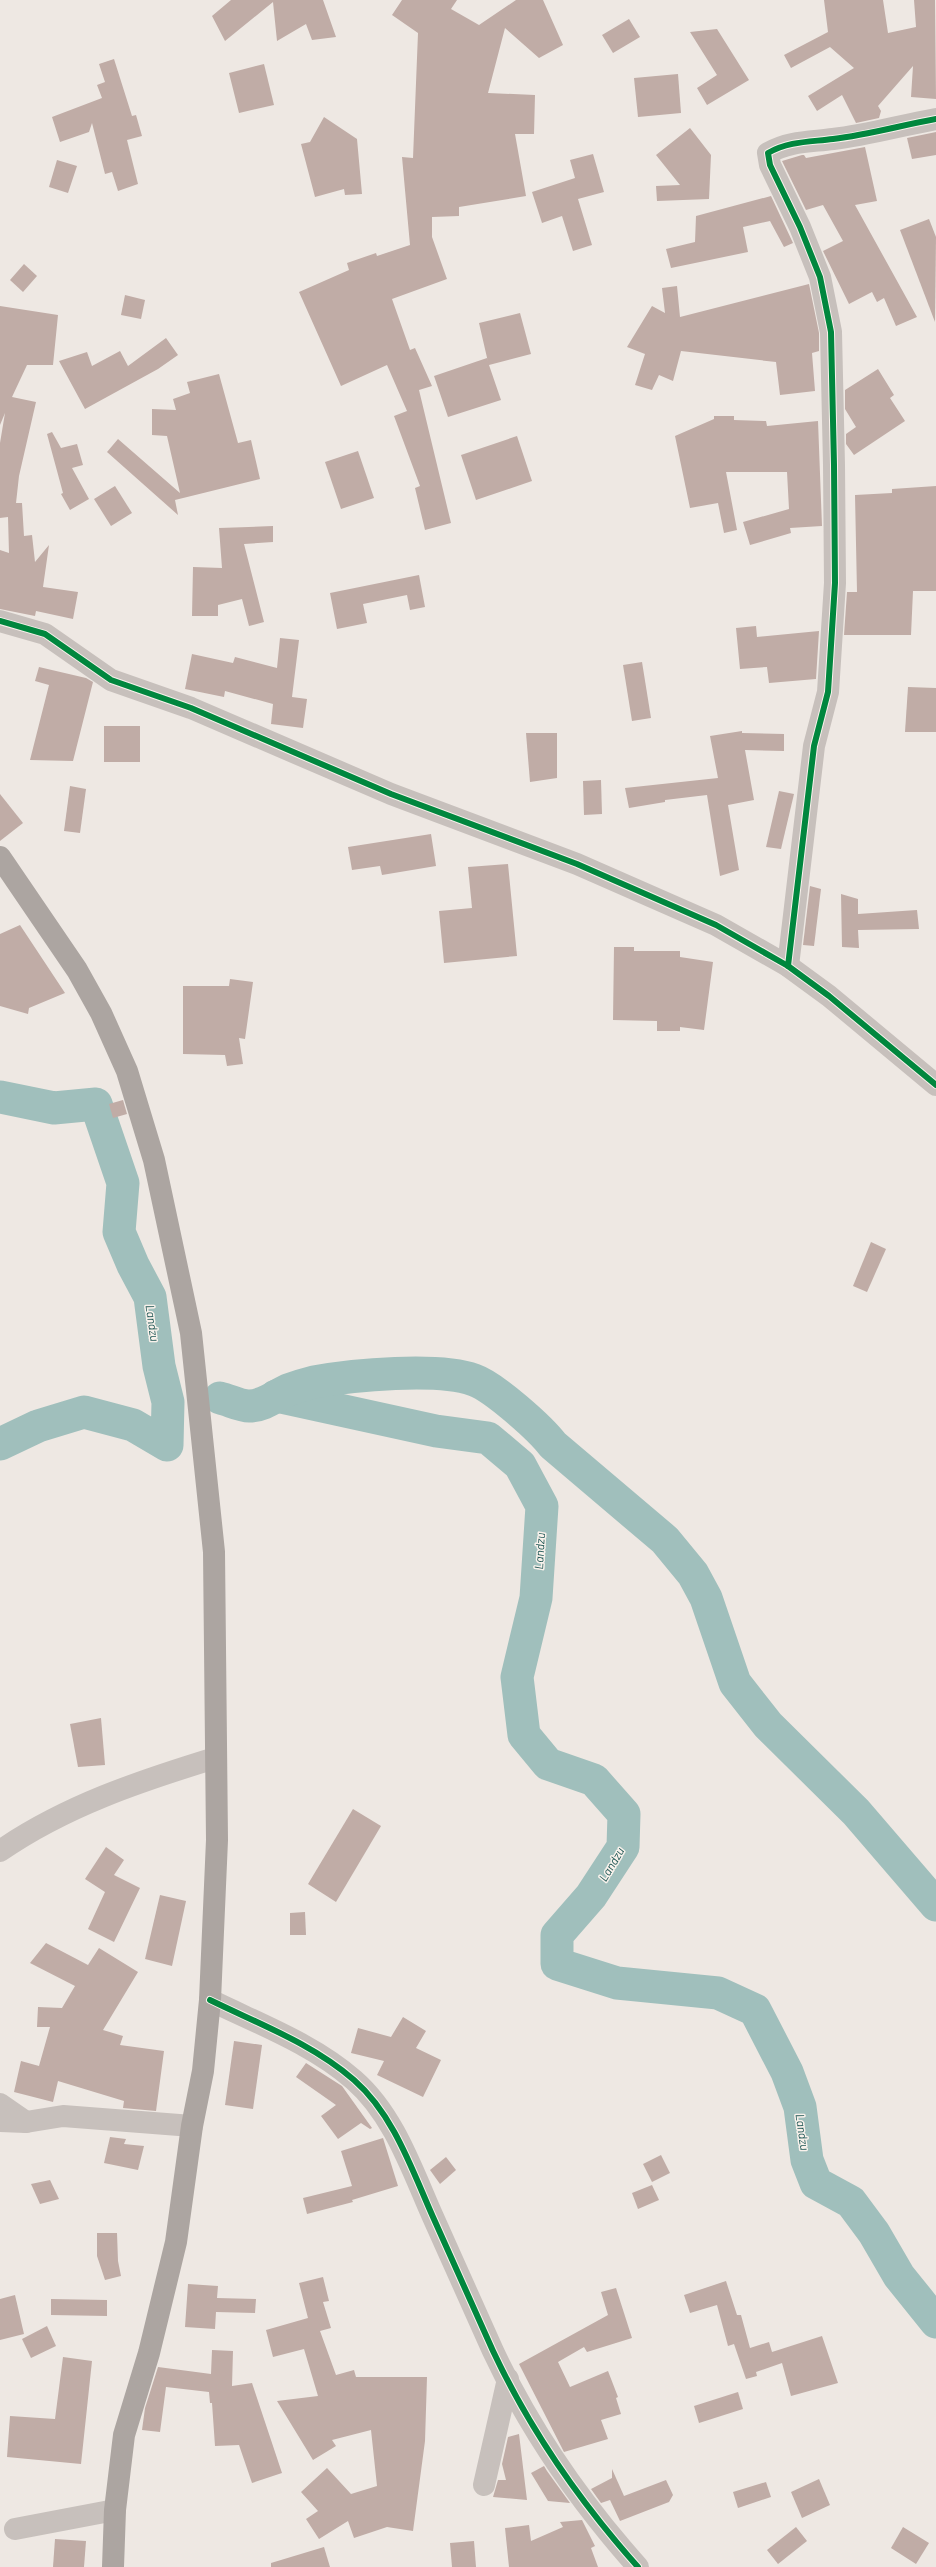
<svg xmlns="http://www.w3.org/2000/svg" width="936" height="2567" font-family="Barlow,sans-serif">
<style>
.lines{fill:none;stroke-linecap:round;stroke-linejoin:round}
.river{stroke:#a0bfbc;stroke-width:33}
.building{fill:#c0aca6}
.minor{stroke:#c7c0bc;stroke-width:22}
.major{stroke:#aca5a1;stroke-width:22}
.cycleway-casing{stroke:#f9f2ec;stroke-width:8}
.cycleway{stroke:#00873e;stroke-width:6}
.labels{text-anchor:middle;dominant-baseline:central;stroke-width:3;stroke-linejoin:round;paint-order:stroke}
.water-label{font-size:12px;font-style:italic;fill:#215856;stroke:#f9f2ec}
</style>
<rect width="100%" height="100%" fill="#eee8e3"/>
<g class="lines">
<g class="river">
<path d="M0,1097L54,1108L96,1104L123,1183L119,1232L133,1265L150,1297L159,1366L168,1402L167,1445L133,1425L84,1412L38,1426L0,1444"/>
<path d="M276,1396L436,1431L488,1438L520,1465L542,1506L536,1598L517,1677L524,1735L548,1764L594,1780L624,1814L623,1847L591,1896L557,1935V1964L617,1983L718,1993L755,2010L787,2072L800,2107L807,2160L816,2183L851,2202L874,2233L899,2276L936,2322"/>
<path d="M220,1398C229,1400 240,1406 249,1406C264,1406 275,1396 288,1390C296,1387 306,1384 314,1382C353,1375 438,1367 474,1380C494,1387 540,1428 553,1445L665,1540L693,1574L706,1598L735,1683L768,1725L856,1812L936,1905"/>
</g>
</g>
<g class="building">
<path d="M231,0H323L336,37L312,40L306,24L277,41L273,2L225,41L212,16Z"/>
<path d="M402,0H457L451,9L479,25L516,0H543L563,45L539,58L505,28L488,93L535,95L534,134H515L526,196L459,207V216L432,217V237L447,279L392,299L410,350L415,348L432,386L419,390L451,523L425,530L415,488L420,486L394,416L407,411L387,365L341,386L299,292L349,270L347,263L376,253L377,256L410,245L402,157L413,158L418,33L392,15Z"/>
<path d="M824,0H883L888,33L916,27L914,0H935L936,99L911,97L913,66L878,106L881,111L879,118L856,123L842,95L817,111L808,96L854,68L830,47L791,68L784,55L828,32Z"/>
<path d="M629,19L640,37L613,53L602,35Z"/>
<path d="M717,29L749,80L707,105L697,88L717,75L690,32Z"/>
<path d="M114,59L132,116L136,115L142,136L127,140L138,184L118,191L112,172L105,174L92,123L89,132L60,142L52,117L102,98L97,85L105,82L99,64Z"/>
<path d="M264,64L274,105L239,113L229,73Z"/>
<path d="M678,74L681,113L638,117L634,78Z"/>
<path d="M324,117L357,139L362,194L345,195L344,189L315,197L301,144L310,142Z"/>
<path d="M690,128L711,155L709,199L657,201L656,186L680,185L656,155Z"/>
<path d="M936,132V155L912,159L907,138Z"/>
<path d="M865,147L877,201L855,205L917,317L896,326L884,298L877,302L872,292L849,304L823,251L843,241L823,205L806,210L782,161L802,155H804L806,158Z"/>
<path d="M593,154L604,192L578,199L592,245L573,251L562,216L542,223L532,192L575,178L570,160Z"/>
<path d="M57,160L77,166L68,193L49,187Z"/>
<path d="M771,196L793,243L784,247L770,221L743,227L748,252L671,268L666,249L695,242L696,216Z"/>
<path d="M929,219L936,237L935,322L900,230Z"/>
<path d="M24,264L37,276L23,292L10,280Z"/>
<path d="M809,284L819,333V351L812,353L815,391L780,395L776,362L681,351L673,381L659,375L652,390L635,385L645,354L627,347L652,306L665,313L662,288L677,286L680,317Z"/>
<path d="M125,295L145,300L141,319L121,315Z"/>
<path d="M0,306L58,315L53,365H27L12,397L36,402L19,476L16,503H22L24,536L32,535L35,562L49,545L43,587L78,592L73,619L36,611L35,616L0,609V550L9,553L8,517L0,518V443L5,413L0,425Z"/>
<path d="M520,313L531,354L489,365L501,400L448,417L434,376L487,358L488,362L479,323Z"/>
<path d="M166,338L178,355L158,369L85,409L59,361L87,352L92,366L120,351L128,366Z"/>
<path d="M878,369L894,395L890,398L905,421L854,455L846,444V434L856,427L845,409V390Z"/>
<path d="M219,374L238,443L251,440L260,479L175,500L178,515L107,452L118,439L180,493L167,436L152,435V409L176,410L173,399L190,393L187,382Z"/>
<path d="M714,416H734V420L766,421L767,426L818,421L822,526L790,528L791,533L750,545L743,522L789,509L787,472H726L737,530L724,533L718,503L690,508L675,436L714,419Z"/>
<path d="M52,432L61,448L77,444L83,465L72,468L89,499L70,510L61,494L63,493L47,434Z"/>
<path d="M517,436L532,481L476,500L461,455Z"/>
<path d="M358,451L374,498L341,509L325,462Z"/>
<path d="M115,486L132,513L111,526L94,499Z"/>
<path d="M936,486V591H913L911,635H844L847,592H857L855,495L892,493V489Z"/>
<path d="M273,526V542L244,544L264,622L249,626L242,599L218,605V616H192L193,567L222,568L219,528Z"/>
<path d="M419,575L425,607L410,610L407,595L363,604L367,623L337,629L330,593Z"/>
<path d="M756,626L757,637L819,631L816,679L769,683L767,667L740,669L736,628Z"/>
<path d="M280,638L299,640L292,697L307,699L303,728L271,724L273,704L225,691L224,697L185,689L192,654L233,663L235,657L277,668Z"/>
<path d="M642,662L651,718L632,721L623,665Z"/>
<path d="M39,667L86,678L93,682L73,761L30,760L49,685L35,681Z"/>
<path d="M908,687L936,688V732H905Z"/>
<rect x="104" y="726" width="36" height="36"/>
<path d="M742,731V733L784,734V751L745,750L754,800L728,805L739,870L720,876L707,795L665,800V802L629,808L625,788L718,778L710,736Z"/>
<path d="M526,733H557V778L530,782Z"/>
<path d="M601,780L602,814L584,815L583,781Z"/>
<path d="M70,786L86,789L80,833L64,831Z"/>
<path d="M779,791L794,794L781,849L766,847Z"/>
<path d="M0,794L23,823L0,841Z"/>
<path d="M431,834L436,866L382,875L380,866L352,870L348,847Z"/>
<path d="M508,864L517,956L444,963L439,911L472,908L468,867Z"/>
<path d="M810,886L821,889L814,946L803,945Z"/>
<path d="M841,894L858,899V914L917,910L919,929L858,930L859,948L842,947Z"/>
<path d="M20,925L65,993L29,1008L28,1014L0,1006V934Z"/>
<path d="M614,947H634V951H680V957L713,962L704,1030L680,1027V1031H657V1021L613,1020Z"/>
<path d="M230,979L253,982L245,1039L239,1038L243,1064L227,1066L225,1055L183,1054V986H229Z"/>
<path d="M123,1100L127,1114L113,1118L109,1104Z"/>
<path d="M871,1242L886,1249L867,1292L853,1286Z"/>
<path d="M101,1718L105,1765L78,1767L70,1724Z"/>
<path d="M353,1809L381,1826L336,1902L308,1884Z"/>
<path d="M106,1847L124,1860L114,1875L140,1888L114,1942L88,1929L105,1892L85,1879Z"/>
<path d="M160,1895L186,1901L172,1966L145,1959Z"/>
<path d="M305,1912L306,1935H290V1913Z"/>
<path d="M46,1943L88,1965L99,1948L138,1972L103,2030L123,2036L120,2045L164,2051L156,2111L123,2108L124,2101L58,2081L53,2102L14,2092L21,2061L39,2066L50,2027H37L38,2007L62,2008L75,1986L30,1963Z"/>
<path d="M403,2017L426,2031L416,2048L441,2060L423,2097L377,2075L384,2061L351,2053L358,2028L391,2037Z"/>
<path d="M234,2041L262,2045L253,2109L225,2105Z"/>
<path d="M306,2063L342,2086L372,2128L370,2129L361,2123L338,2139L321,2116L336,2105L296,2077Z"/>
<path d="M110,2137L126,2139L124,2144L144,2146L138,2170L104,2163Z"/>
<path d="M383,2138L398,2186L352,2200L353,2202L307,2214L303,2198L352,2186L341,2151Z"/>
<path d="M661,2155L670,2173L652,2182L643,2164Z"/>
<path d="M446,2157L456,2170L440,2184L430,2170Z"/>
<path d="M50,2180L59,2199L40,2204L31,2184Z"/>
<path d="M652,2185L659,2200L638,2209L632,2193Z"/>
<path d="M97,2233H117L118,2261L121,2276L105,2280L97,2256Z"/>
<path d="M323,2277L329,2301L323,2302L331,2328L320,2331L336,2375L354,2370L356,2377H427L425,2441L413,2531L387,2527L354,2538L348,2521L319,2539L306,2519L318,2511L301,2492L327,2468L351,2494L377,2486L371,2430L332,2440L336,2446L313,2460L277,2401L318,2396L304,2349L273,2357L266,2330L308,2318L299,2283Z"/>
<path d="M726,2281L737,2315H741L750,2348L769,2342L772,2352L822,2336L838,2383L791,2396L782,2363L756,2372L757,2376L746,2379L734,2344L728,2346L717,2305L690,2313L684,2295Z"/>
<path d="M188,2284L218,2286L217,2298L256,2299L255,2313L216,2312L215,2329L185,2327Z"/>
<path d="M616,2288L632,2338L587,2352L584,2347L558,2362L570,2387L608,2371L618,2397L616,2398L621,2414L601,2420L608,2439L564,2452L519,2364L608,2315L601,2292Z"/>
<path d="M15,2295L24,2334L0,2340V2299Z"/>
<path d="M51,2299L107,2300V2316L51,2315Z"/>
<path d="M47,2326L56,2346L31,2358L22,2339Z"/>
<path d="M212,2350L233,2351L232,2386L252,2383L282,2473L252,2483L239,2445L215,2446L212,2403H210L209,2392L166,2387L160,2432L142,2430L145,2408L158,2367L211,2374Z"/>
<path d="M63,2357L92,2361L81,2464L7,2457L10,2416L55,2419Z"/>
<path d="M738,2392L743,2409L699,2423L694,2406Z"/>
<path d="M519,2434L527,2500L493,2497L498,2480H506L502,2464L508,2437Z"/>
<path d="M544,2466L547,2471L570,2503L548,2501L531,2473Z"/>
<path d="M612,2469L624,2496L666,2480L673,2495L669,2502L620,2521L610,2500L601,2503L591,2489L612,2478Z"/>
<path d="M819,2479L830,2505L802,2518L791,2492Z"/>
<path d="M766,2482L771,2497L738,2508L733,2492Z"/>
<path d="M582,2520L595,2546L591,2548L598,2567H509L505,2528L529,2525L531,2541L563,2527L560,2522Z"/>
<path d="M796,2527L807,2541L778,2564L767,2550Z"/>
<path d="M903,2527L929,2543L916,2564L891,2548Z"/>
<path d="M55,2539L86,2541L84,2567H53Z"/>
<path d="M474,2541L476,2567H452L450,2543Z"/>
<path d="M324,2547L330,2567H271V2563Z"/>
</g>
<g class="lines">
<g class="minor">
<path d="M0,621L45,634L111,680L191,708L391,794L577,864L716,925L788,966L829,996L936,1085"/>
<path d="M788,966L814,746L828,692L835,583L834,465L831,332L820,277L800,227L770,165L768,153C789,141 810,142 833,139C868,135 902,125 936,119"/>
<path d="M0,1851C65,1806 140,1781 215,1758"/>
<path d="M210,2000C259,2024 313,2044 354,2080C394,2115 412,2170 433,2217C453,2261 473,2306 493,2351C530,2430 580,2502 638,2567"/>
<path d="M0,2104L26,2122"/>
<path d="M0,2121L26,2122L63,2116L192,2126"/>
<path d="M484,2485L508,2379"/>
<path d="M15,2529L115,2510"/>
</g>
<path class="major" d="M0,857L77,970L101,1013L127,1071L154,1160L191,1333L214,1552L217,1840L210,2000L203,2071L192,2126L176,2242L149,2353L124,2435L115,2510L113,2567"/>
<defs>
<g id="cycleway">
<path d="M0,621L45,634L111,680L191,708L391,794L577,864L716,925L788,966L829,996L936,1085"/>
<path d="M788,966L814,746L828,692L835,583L834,465L831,332L820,277L800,227L770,165L768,153C789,141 810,142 833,139C868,135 902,125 936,119"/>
<path d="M210,2000C259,2024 313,2044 354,2080C394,2115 412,2170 433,2217C453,2261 473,2306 493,2351C530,2430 580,2502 638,2567"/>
</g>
</defs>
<use href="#cycleway" class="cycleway-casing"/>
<use href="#cycleway" class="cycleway"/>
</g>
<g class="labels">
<g class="water-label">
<text transform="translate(153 1323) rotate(82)">Landzu</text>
<text transform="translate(539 1551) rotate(-87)">Landzu</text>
<text transform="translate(611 1864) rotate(-59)">Landzu</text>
<text transform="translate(803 2132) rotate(82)">Landzu</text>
</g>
</g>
</svg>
